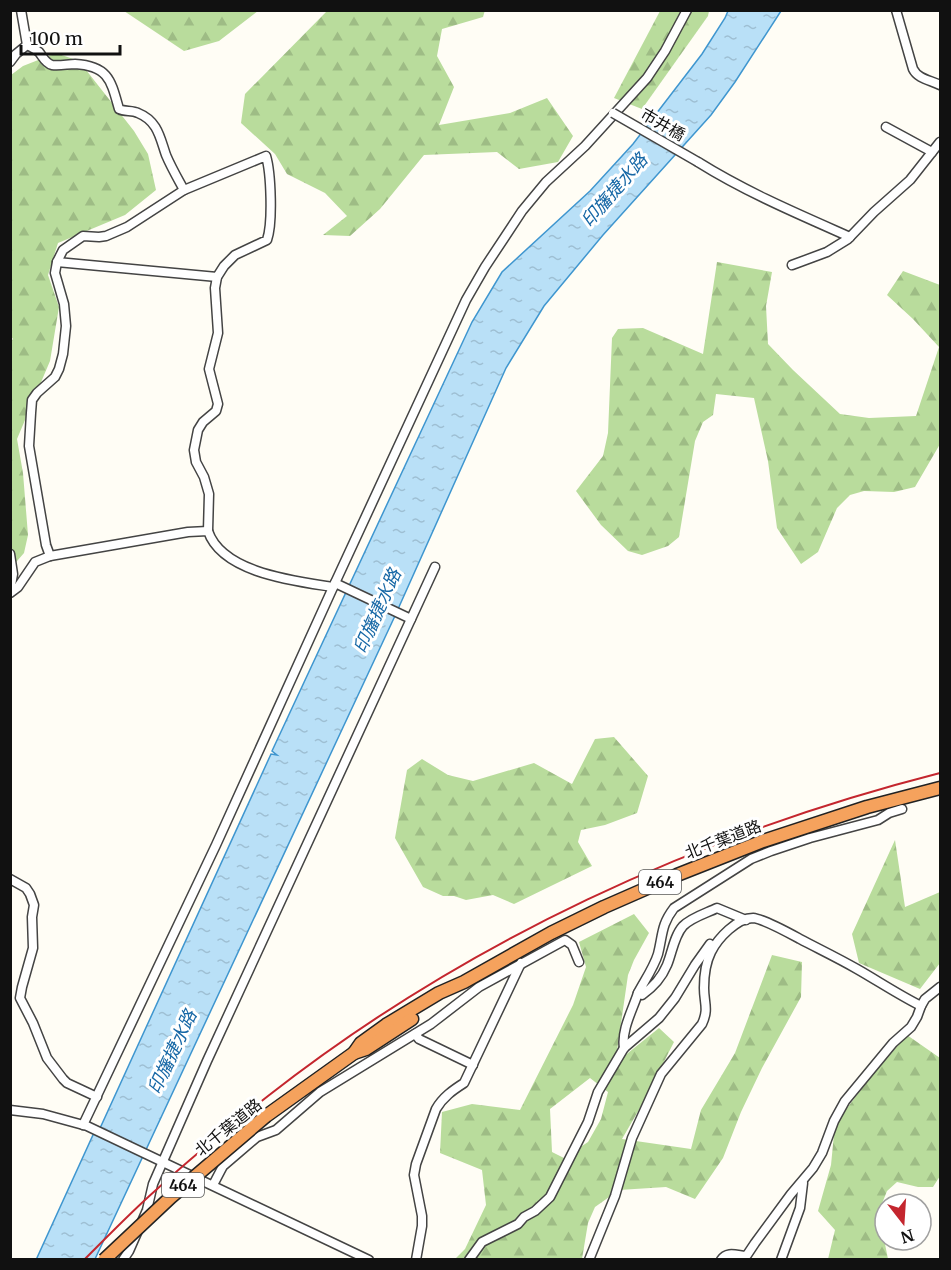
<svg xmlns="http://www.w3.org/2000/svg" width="951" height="1270" font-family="Merriweather,'Noto Sans JP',serif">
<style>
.forest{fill:url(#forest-firs);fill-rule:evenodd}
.water{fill:url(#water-ripples);stroke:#3f96cf;stroke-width:1.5}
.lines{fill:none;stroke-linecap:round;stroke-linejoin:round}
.minor-casing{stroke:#444;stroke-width:11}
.highway-casing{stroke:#222;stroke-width:15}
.minor{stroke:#fff;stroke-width:8}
.highway{stroke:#f5a25d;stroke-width:12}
.rail{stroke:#c4262e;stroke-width:2}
.minor-bridge-casing{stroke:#444;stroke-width:11;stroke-linecap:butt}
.highway-bridge-casing{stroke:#222;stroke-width:15;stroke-linecap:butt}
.minor-bridge{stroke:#fff;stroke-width:8}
.highway-bridge{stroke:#f5a25d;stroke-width:12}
.labels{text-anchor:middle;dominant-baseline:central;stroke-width:6;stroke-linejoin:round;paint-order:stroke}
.shield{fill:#fff;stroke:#585858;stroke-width:1.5}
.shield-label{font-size:15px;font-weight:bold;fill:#111}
.street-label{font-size:16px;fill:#111;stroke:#fff}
.water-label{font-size:18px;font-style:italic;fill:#1768a6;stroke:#fff}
</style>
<defs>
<pattern id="forest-firs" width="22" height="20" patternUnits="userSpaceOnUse" patternTransform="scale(1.5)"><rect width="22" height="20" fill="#b9dc9c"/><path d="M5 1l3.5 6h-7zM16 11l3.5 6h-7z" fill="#9ebc85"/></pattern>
<pattern id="water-ripples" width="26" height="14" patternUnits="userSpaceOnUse" patternTransform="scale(1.5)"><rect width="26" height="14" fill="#b9e0f7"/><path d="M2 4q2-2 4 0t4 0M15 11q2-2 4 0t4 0" fill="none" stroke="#9ebfd3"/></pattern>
</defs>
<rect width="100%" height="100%" fill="#fffdf5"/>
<g class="forest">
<path d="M485,10L483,17L442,29L437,56L454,87L439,125L510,113L547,98L573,136L558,162L519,169L497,152L424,155L380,209L350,236L323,235L347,216L325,193L287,174L275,154L241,123L245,94L327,11Z"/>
<path d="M124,11H123H258L219,41L184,51Z"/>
<path d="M660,11H709L708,16L642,109L614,98Z"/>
<path d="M56,53L79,61L134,131L148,154L156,190L125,215L58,243L48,275L59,307L50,361L17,439L23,473L28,535L24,553L11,568L10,342L13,339L10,335L11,75L23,66Z"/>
<path d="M717,262L772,272L766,306L768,344L793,370L840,414L869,418L916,416L939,347L913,319L887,295L903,271L940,285V444L915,487L894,492L864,491L850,495L837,508L818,552L801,564L777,528L768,461L754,398L716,394L713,415L703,422L695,441L679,537L668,546L642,555L628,551L601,525L576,491L603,456L608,433L612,338L618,329L643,328L703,354Z"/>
<path d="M614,737L648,776L637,813L605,825L581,830L578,842L592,866L514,904L493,895L466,900L454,896H443L423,887L395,838L407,770L422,759L448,775L473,781L534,763L572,784L595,739Z"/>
<path d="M895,840L905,907L940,892V963L920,989L859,963L852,934Z"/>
<path d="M634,914L649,933L634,960L628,975L617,1051L623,1057L659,1028L674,1042L644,1101L622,1139L691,1149L701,1110L735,1053L772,955L802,962L801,997L762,1068L741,1112L723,1158L695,1199L666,1187L619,1190L595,1207L588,1223L582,1259H455L465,1249L486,1205L482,1170L440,1153L442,1112L472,1104L520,1110L573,1005L586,967L579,942ZM590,1078L608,1092L601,1119L588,1142L564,1158L552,1152L550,1109Z"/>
<path d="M907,1035L940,1058V1176L933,1187H918L897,1182L887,1191L881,1206L885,1244L888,1259H828L835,1230L818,1211L831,1165L835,1124L869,1079Z"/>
</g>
<path class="water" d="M728,11H781L735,82L711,115L603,235L544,306L506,368L394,618L95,1259L36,1260L93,1135L101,1126L271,754L277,755L272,751L472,322L502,272L590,191L633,144L702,54L725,18Z"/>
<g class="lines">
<defs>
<g id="minor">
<path d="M21,10L27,45C31,47 35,49 39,52C43,57 45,63 52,65C60,66 68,64 75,64C109,66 111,81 119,109C125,112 132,110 138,113C158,121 160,138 166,155C171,167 178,179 184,190"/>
<path d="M896,10L913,69C918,79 930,80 940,85"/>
<path d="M10,62L16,54L27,45"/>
<path d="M886,127L932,152"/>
<path d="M698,162C746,192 798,214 850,237"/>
<path d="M57,262L217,277"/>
<path d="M792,265L827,252L848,239L874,212L910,180L940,142"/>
<path d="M10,554L13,574L10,591"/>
<path d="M50,556L46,545L29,446L31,413L32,400L37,393L55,377L59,369L63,354L66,326L64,304L55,273L57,262L63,250L83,236L99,237L106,236L127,227L184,190L266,156C271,173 273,223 267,240L235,255L224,266L217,277L215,288L218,333L209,369L218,404L216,411L203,422L198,430L194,450L196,462L204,477L209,494L208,531"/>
<path d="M335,583L411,619"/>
<path d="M10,593L18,587L35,562L50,556L188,532L208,531C222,573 295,581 333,587"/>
<path d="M10,879L26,888L30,894L34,905L32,917L33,948L22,987L20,998L33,1023L47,1058L63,1079L67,1083L97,1097"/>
<path d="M746,920L717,908C707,913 692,917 683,926C674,936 672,953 667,965C662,977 652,988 642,995L638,993C645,980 654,967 658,954C663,934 661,925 674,908L751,859L771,851L810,838L878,820L889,813L902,809"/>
<path d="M415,1034L419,1039L473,1065"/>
<path d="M624,1048C621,1030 633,1009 638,993"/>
<path d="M10,1110L43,1114L87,1126L369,1260"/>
<path d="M83,1125L216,845L335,583L466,300L485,267L522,211L546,182L585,146L647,78L665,51L687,10"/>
<path d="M213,1185L223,1166L237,1154L257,1137L276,1130L320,1092L431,1024L479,987L565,940L572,945L579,962"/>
<path d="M123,1260L129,1251L147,1210L153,1184L207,1061L435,567"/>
<path d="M416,1260L422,1226V1216L414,1175L416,1164L436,1109C443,1097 453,1090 464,1083L521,963"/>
<path d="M469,1260L482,1242L518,1224L524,1217L535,1211L550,1197L588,1122L598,1092L624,1048L659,1018L675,998L695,965L710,944"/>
<path d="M589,1260L615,1196L632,1138L661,1074L702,1024C709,1009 704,1003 704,988C704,977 706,962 711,952C718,938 737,918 753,918C764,919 789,933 800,939C819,949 838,958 857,969C878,981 899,995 921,1006"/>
<path d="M721,1260C727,1251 736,1255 745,1256L747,1255L755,1243L791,1194L813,1168L822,1153L834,1121L845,1101L893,1043L911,1027L917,1017L921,1006L925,999L940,987"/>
<path d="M781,1260L800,1208L803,1183"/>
</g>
<g id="highway">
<path d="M354,1053L361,1043L386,1025L439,993L464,982L551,933L604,907L677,875L763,841L867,807L940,788"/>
<path d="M266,1116L354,1053L366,1049L412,1019"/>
</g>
</defs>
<use href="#minor" class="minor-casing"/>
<use href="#highway" class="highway-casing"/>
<use href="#minor" class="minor"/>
<use href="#highway" class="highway"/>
<path class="rail" d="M84,1260C108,1236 131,1212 156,1190C192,1157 230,1126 268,1096C466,941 697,835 940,773"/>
<defs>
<path id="minor-bridge" d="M613,113L698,162"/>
<path id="highway-bridge" d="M104,1260L171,1197L266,1116"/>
</defs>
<use href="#minor-bridge" class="minor-bridge-casing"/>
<use href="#highway-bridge" class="highway-bridge-casing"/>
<use href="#minor-bridge" class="minor-bridge"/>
<use href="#highway-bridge" class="highway-bridge"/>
</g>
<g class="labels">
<g class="shield">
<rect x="639" y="870" width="42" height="24" rx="4.5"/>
<rect x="162" y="1173" width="42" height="24" rx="4.5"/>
</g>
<g class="shield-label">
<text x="660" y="882">464</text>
<text x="183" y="1185">464</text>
</g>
<g class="street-label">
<text transform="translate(663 124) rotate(30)">市井橋</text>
<text transform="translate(723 839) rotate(-21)">北千葉道路</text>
<text transform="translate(228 1127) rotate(-39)">北千葉道路</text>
</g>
<g class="water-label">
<text transform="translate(614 190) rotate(-49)">印旛捷水路</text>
<text transform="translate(377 611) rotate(-66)">印旛捷水路</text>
<text transform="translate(172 1052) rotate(-65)">印旛捷水路</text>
</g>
</g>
<rect width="951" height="1270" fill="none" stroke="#111111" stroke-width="24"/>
<g transform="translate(903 1222) rotate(163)"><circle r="28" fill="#ffffff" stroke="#a0a0a0" stroke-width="1.5"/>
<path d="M0-4.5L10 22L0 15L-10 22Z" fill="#c4262e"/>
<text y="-9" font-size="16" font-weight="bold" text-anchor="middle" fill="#111111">N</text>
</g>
<path d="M21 45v9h99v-9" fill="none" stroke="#111111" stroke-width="3"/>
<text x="30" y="45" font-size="18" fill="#111111" stroke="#ffffff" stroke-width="4.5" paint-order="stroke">100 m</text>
</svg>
